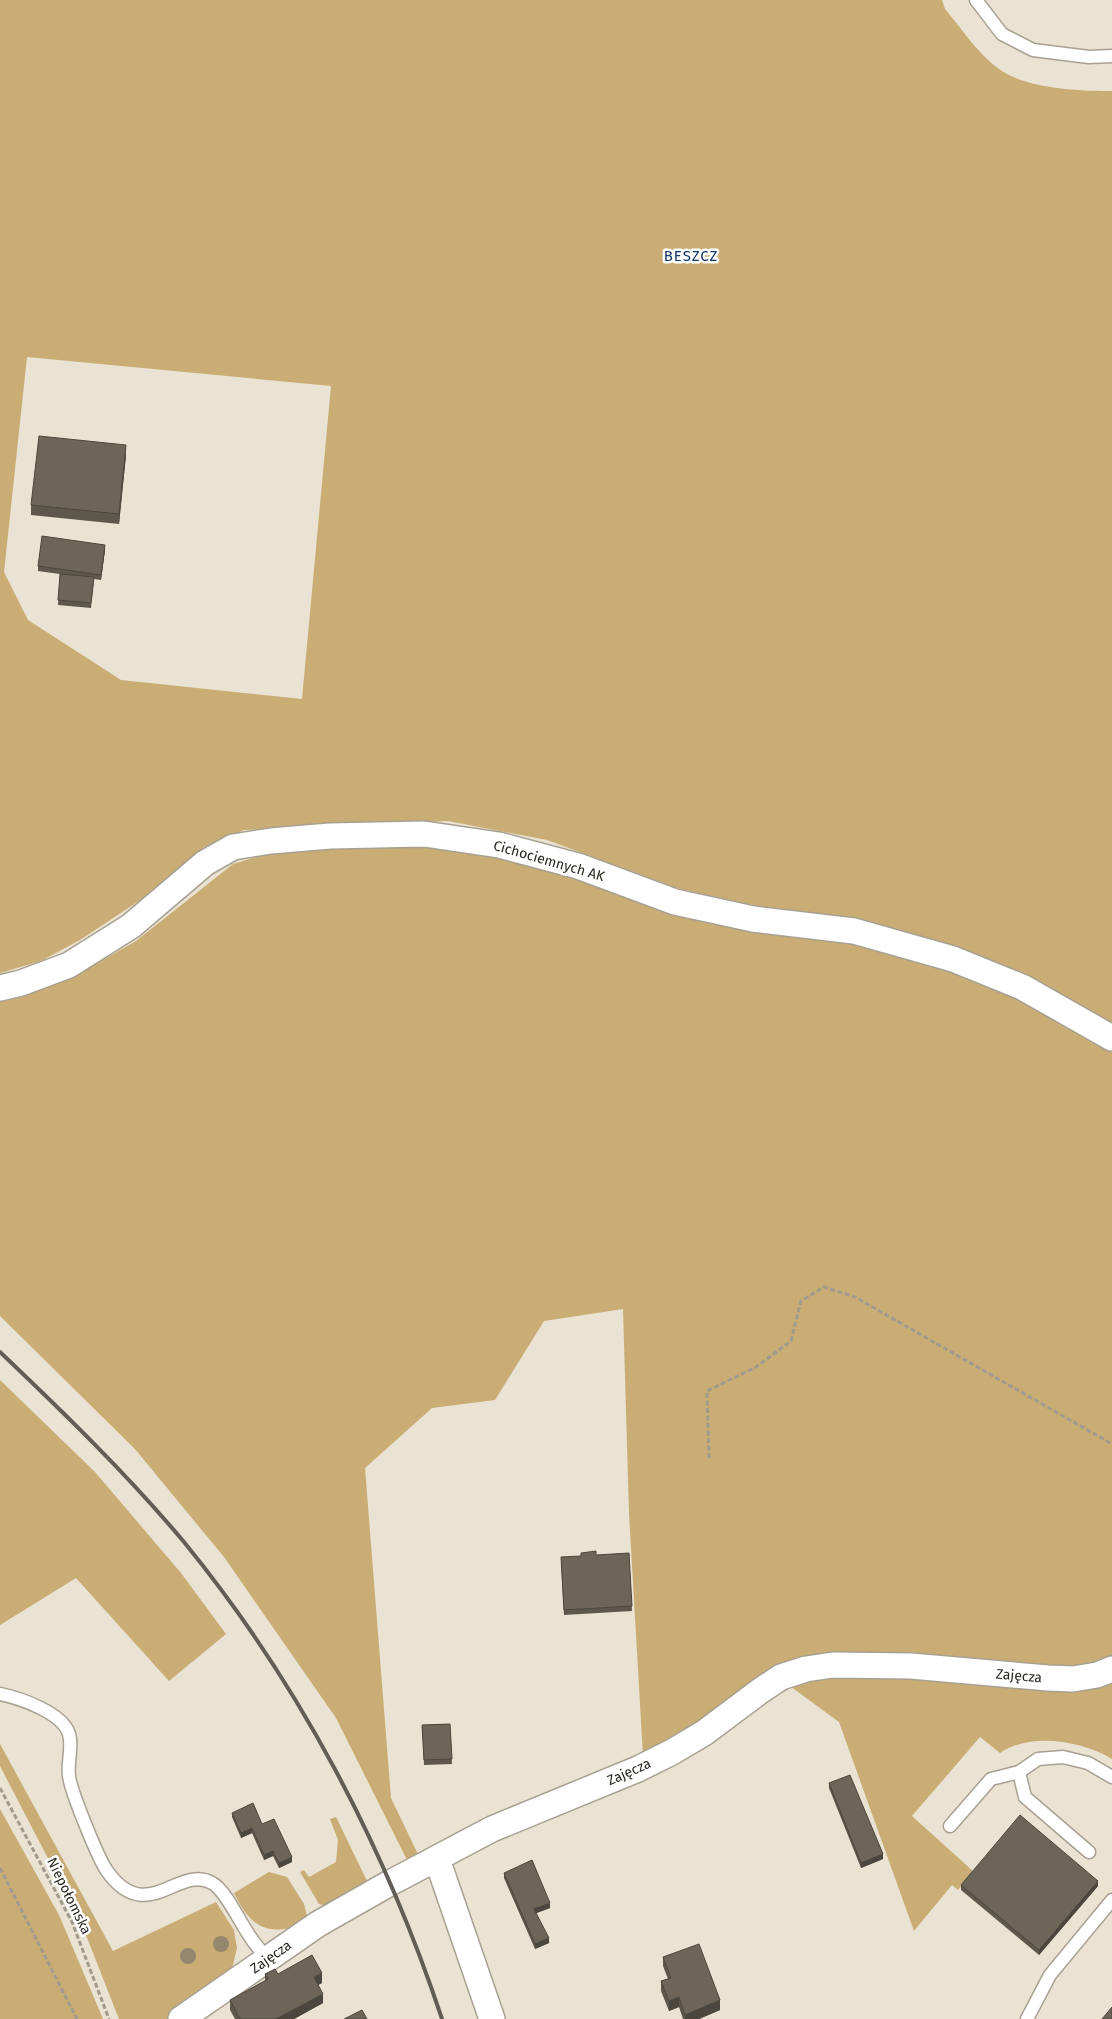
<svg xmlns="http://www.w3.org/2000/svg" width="1112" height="2019" font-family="'Fira Sans',sans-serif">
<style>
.green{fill:#c9ad74;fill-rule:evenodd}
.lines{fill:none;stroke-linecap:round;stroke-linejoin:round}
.lane-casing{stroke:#a8a192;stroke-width:15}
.street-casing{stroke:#a8a192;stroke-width:28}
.path{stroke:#a19b8f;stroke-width:3;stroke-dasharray:5 2.5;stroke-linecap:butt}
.lane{stroke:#fff;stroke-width:12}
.street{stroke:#fff;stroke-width:25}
.rail{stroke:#625e55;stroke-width:4}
.tree{fill:#94876d}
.wall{fill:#5e584c}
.shaded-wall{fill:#4c473e}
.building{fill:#6d6658;stroke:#4c473e}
.labels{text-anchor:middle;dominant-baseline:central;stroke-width:5;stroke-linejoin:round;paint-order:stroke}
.street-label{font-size:14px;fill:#2b2822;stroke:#fff}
.neighbourhood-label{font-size:15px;letter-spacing:1px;fill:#12356a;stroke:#fff}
</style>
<rect width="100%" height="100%" fill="#eae2d2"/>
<g class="green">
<path d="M0,0H942L945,9C962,29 977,53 999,69C1026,89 1080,91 1112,91V1026L852,918L758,906L680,889L547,840L448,821L244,830L204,847L163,885L80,940L41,961L0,973ZM27,357L331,386L302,699L121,680L28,620L4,572Z"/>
<path d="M439,847L493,852L550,869L638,901L710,924L854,943L953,971L1020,1000L1112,1051V1659L1084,1668L826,1656L643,1756L629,1513L623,1309L544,1321L495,1400L432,1408L365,1468L391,1798L426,1871L415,1876L336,1718L224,1557L135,1449L0,1316V998L26,995L80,973L136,941L233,864L266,854L330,848Z"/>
<path d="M0,1380L95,1472L181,1573L226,1634L169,1681L76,1578L0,1625Z"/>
<path d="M808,1671L1112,1672V1759C1082,1741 1031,1732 1000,1753L980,1737L912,1816L974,1872L958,1890L952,1885L914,1931L839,1722L783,1681Z"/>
<path d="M0,1744L113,1951L216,1902L234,1930L237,1948L233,1965L223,1982L168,2019H119L80,1920L0,1766Z"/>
<path d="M0,1809L59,1915L103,2019H0Z"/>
<path d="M336,1817L369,1885L326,1906L319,1904L300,1872L304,1870L309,1877L336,1862L338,1840L330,1819Z"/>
<path d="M269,1872L287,1877L304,1904L307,1916C301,1925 296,1928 284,1929C257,1933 245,1915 234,1893Z"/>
</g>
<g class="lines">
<defs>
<g id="lane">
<path d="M976,0L1002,34L1033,50L1089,57L1112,56"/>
<path d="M0,1694C20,1698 63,1713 69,1734C73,1747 67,1763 69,1776C71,1792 98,1858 107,1871C147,1927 178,1864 212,1883C226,1890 241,1925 251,1938C256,1946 262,1952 268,1959"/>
<path d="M1019,1772L1025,1797L1089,1852"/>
<path d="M950,1826L991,1779L1019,1772L1038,1759L1063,1757L1088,1763L1112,1777"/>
<path d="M1027,2019L1050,1975L1112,1900"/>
</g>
<g id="street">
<path d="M0,988L21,983L69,965L131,926L205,863L233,847L271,841L330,836L424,834L499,845L578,866L675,902L753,919L854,931L953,959L1022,987L1112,1038"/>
<path d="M437,1859L492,2019"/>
<path d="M181,2019L318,1924L390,1883L492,1829L638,1769L672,1752L704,1733L760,1691L781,1677L806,1669L833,1665L911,1666L1048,1678L1073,1679L1097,1675L1112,1669"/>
</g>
</defs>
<use href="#lane" class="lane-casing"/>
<use href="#street" class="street-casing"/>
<g class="path">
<path d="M709,1458L707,1391L756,1367L791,1341L801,1301L824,1287L855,1297L1112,1444"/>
<path d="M0,1788L72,1922L109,2019"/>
<path d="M0,1868L77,2019"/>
</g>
<use href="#lane" class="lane"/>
<use href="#street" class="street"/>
<path class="rail" d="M0,1352C64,1413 127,1474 184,1542C299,1683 385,1847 442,2019"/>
</g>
<g class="tree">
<circle cx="221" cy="1944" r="8"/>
<circle cx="188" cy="1956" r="8"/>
</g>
<g class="wall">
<path d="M126,455L119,524L31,515V505Z"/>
<path d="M105,550L101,580L94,579L91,608L58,605L60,574L38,571V566Z"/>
<path d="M629,1553L632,1611L564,1615L561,1562Z"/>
<path d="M450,1724L452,1764L424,1765L422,1725Z"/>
<path d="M829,1783L883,1859L861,1868L829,1788Z"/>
<path d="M232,1813L262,1824L292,1862L279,1868L273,1856L264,1860L252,1833L241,1838L232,1817Z"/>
<path d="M504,1873L550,1908L536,1913L549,1943L535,1949L504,1878Z"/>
<path d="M961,1885L1098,1886L1039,1955L961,1890Z"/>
<path d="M663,1957L720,2010L699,2019H683L679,2007L669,2011L661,1991V1981L668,1979L663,1966Z"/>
<path d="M265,1974H278L322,1983L318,1985L323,2003L294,2019H235L230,2010V2000L265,1981Z"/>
</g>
<g class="shaded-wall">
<path d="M126,445V455L119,524V514Z"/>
<path d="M105,545V550L101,580V575Z"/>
<path d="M252,1828V1833L241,1838V1833Z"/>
<path d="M273,1851V1856L264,1860V1855Z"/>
<path d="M883,1854V1859L861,1868V1863Z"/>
<path d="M292,1857V1862L279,1868V1863Z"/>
<path d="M1098,1881V1886L1039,1955V1950Z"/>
<path d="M550,1903V1908L534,1914V1909Z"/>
<path d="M549,1938V1943L535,1949V1944Z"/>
<path d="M322,1973V1983L314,1987V1977Z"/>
<path d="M323,1994V2003L294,2019H276Z"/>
<path d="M679,1997V2007L669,2011V2001Z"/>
<path d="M720,2000V2010L699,2019H685V2015Z"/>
</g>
<g class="building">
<path d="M39,436L126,445L119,514L31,505Z"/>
<path d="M42,536L105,545L101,575L38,566Z"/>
<path d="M60,574L94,577L91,603L58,600Z"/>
<path d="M596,1551V1555L629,1553L632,1606L564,1610L561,1557L581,1556V1553Z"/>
<path d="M450,1724L452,1759L424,1760L422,1725Z"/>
<path d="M850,1775L883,1854L861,1863L829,1783Z"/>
<path d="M253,1803L262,1824L274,1819L292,1857L279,1863L273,1851L264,1855L252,1828L241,1833L232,1813Z"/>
<path d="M1020,1815L1098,1881L1039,1950L961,1885Z"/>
<path d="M532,1860L550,1903L534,1909L549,1938L535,1944L504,1873Z"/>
<path d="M699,1944L720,2000L685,2015L679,1997L669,2001L661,1981L671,1978L663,1957Z"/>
<path d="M312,1955L322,1973L314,1977L323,1994L276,2019H240L230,2000L268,1979L265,1974L275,1969L278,1974Z"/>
<path d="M1112,2007V2019H1102Z"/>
<path d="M362,2010L367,2019H344Z"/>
</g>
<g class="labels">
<g class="street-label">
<text transform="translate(549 861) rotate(16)">Cichociemnych AK</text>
<text transform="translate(1019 1676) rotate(5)">Zajęcza</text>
<text transform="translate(629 1772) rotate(-24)">Zajęcza</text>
<text transform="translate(69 1896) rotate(64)">Niepołomska</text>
<text transform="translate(271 1957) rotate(-35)">Zajęcza</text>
</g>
<g class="neighbourhood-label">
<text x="691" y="256">BESZCZ</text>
</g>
</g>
</svg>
